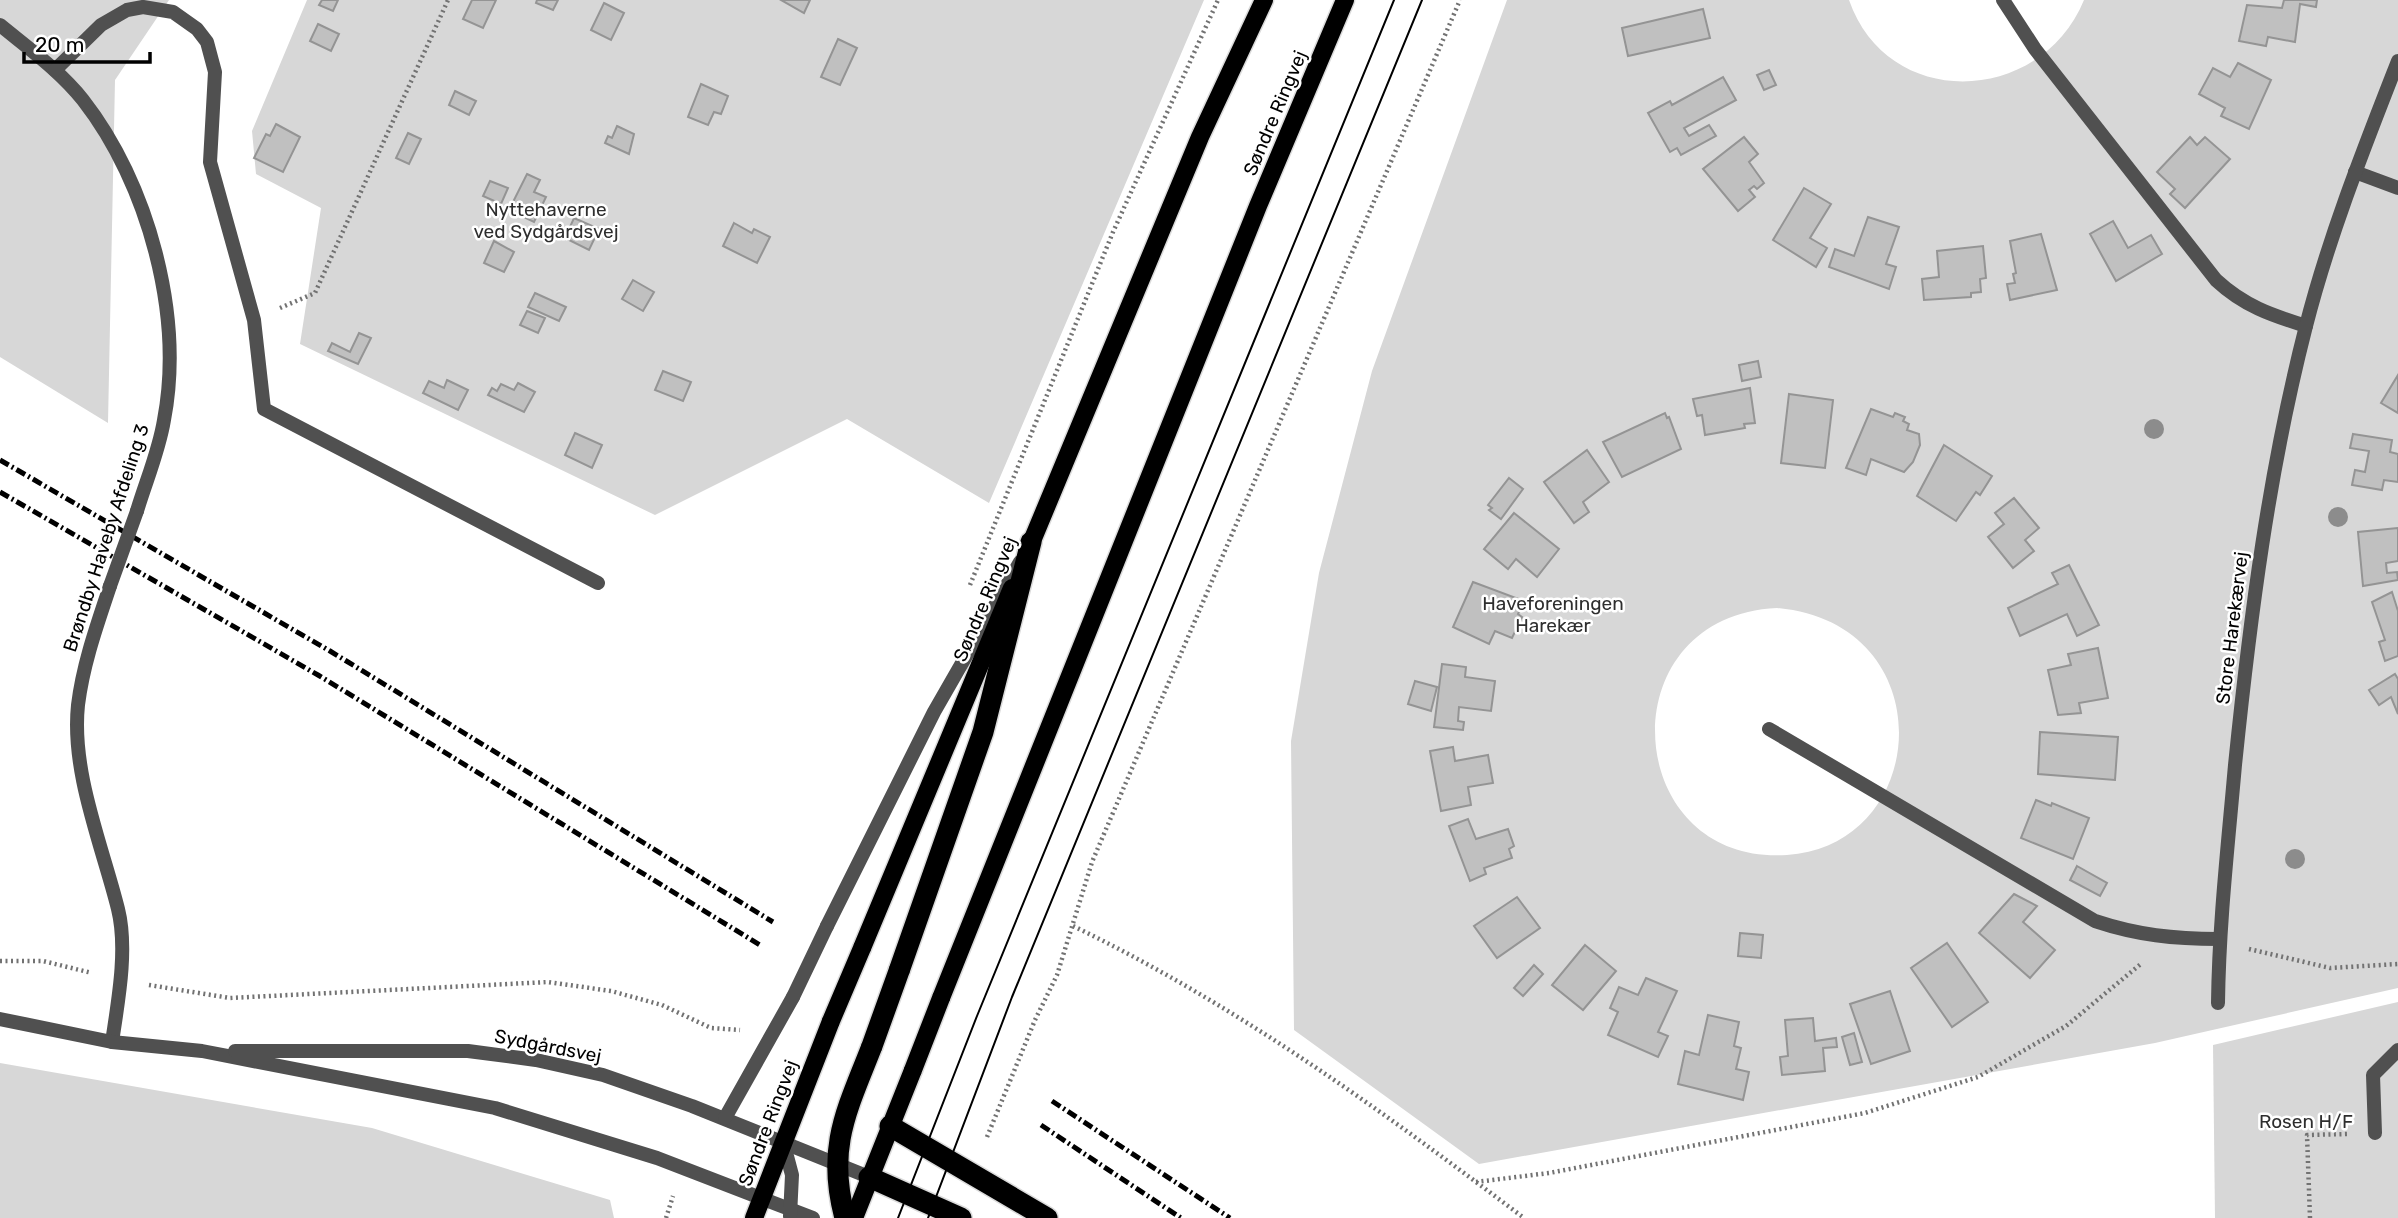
<svg xmlns="http://www.w3.org/2000/svg" width="2398" height="1218" font-family="Rubik,sans-serif">
<style>
.green{fill:#d7d7d7;fill-rule:evenodd}
.building{fill:#c0c0c0;stroke:#949494;stroke-width:2}
.lines{fill:none;stroke-linecap:round;stroke-linejoin:round}
.primary-casing{stroke:#dbdbdb;stroke-width:21}
.motorway-casing{stroke:#dbdbdb;stroke-width:24}
.path{stroke:#727272;stroke-width:4.5;stroke-dasharray:2 3.5;stroke-linecap:butt}
.service{stroke:#505050;stroke-width:14}
.minor{stroke:#505050;stroke-width:14}
.tertiary{stroke:#505050;stroke-width:14}
.primary{stroke:#000;stroke-width:18}
.motorway{stroke:#000;stroke-width:21}
.tram{stroke:#000;stroke-width:2}
.rail{stroke:#000;stroke-width:5;stroke-dasharray:10 3.5 2 3.5;stroke-linecap:butt}
.primary-bridge-casing{stroke:#dbdbdb;stroke-width:21;stroke-linecap:butt}
.motorway-bridge-casing{stroke:#dbdbdb;stroke-width:24;stroke-linecap:butt}
.path-bridge{stroke:#727272;stroke-width:4.5;stroke-dasharray:2 3.5;stroke-linecap:butt}
.minor-bridge{stroke:#505050;stroke-width:14}
.tertiary-bridge{stroke:#505050;stroke-width:14}
.primary-bridge{stroke:#000;stroke-width:18}
.motorway-bridge{stroke:#000;stroke-width:21}
.tree{fill:#8c8c8c}
.labels{text-anchor:middle;dominant-baseline:central;stroke-width:5;stroke-linejoin:round;paint-order:stroke}
.street-label{font-size:19px;fill:#000;stroke:#fff}
.park-label{font-size:19px;fill:#2e2e2e;stroke:#fff}
</style>
<rect width="100%" height="100%" fill="#fff"/>
<g class="green">
<path d="M0,0H169L115,80L108,423L0,357Z"/>
<path d="M307,0H1204L989,503L847,419L655,515L300,344L321,208L256,174L252,131Z"/>
<path d="M1507,0H1849C1888,112 2041,105 2084,0H2398V988L2155,1043L1479,1164L1294,1030L1291,741L1319,573L1372,371ZM1777,608C1944,623 1932,845 1787,855C1621,866 1605,616 1777,608Z"/>
<path d="M2398,1002V1218H2215L2213,1045Z"/>
<path d="M0,1063L372,1128L610,1200L614,1218H0Z"/>
</g>
<g class="building">
<path d="M322,0H338L333,11L319,5Z"/>
<path d="M472,0H496L483,28L463,19Z"/>
<path d="M537,0H558L553,10L536,3Z"/>
<path d="M781,0H810L804,13Z"/>
<path d="M2284,0H2317L2316,7L2300,4L2295,42L2268,37L2266,46L2239,41L2247,5L2282,8Z"/>
<path d="M604,3L624,13L611,40L591,30Z"/>
<path d="M1703,9L1710,38L1628,56L1622,28Z"/>
<path d="M318,24L339,34L331,51L310,41Z"/>
<path d="M838,39L857,48L840,85L821,77Z"/>
<path d="M2238,63L2271,80L2249,129L2221,116L2225,108L2199,94L2213,68L2230,77Z"/>
<path d="M1769,70L1776,85L1764,90L1757,75Z"/>
<path d="M1723,77L1736,100L1684,128L1689,136L1709,125L1716,136L1681,155L1677,148L1670,152L1648,113L1670,101L1672,105Z"/>
<path d="M701,84L728,96L721,114L714,112L708,125L688,117Z"/>
<path d="M455,91L476,101L469,115L449,105Z"/>
<path d="M276,124L300,137L283,172L254,158L266,134L270,136Z"/>
<path d="M617,126L634,134L629,154L605,143L608,136L612,138Z"/>
<path d="M408,133L421,139L409,164L396,158Z"/>
<path d="M1744,137L1758,154L1749,162L1764,183L1757,189L1754,186L1749,190L1755,197L1738,211L1703,169Z"/>
<path d="M2190,137L2197,145L2205,137L2230,159L2185,208L2170,194L2175,189L2157,172Z"/>
<path d="M527,174L540,180L534,192L546,197L534,222L509,210Z"/>
<path d="M490,181L508,188L501,204L483,196Z"/>
<path d="M1804,188L1831,204L1810,238L1827,248L1816,267L1773,240Z"/>
<path d="M1868,217L1899,227L1886,264L1896,267L1889,289L1829,267L1835,249L1854,256Z"/>
<path d="M574,218L599,229L589,250L565,238Z"/>
<path d="M2113,221L2128,248L2151,235L2162,254L2116,281L2090,234Z"/>
<path d="M734,223L752,233L754,229L770,237L757,263L723,246Z"/>
<path d="M2041,234L2057,290L2010,300L2007,284L2015,283L2013,274L2016,273L2010,241Z"/>
<path d="M494,241L514,252L504,272L484,263Z"/>
<path d="M1983,246L1986,278L1980,279L1981,292L1971,293V297L1924,300L1922,279L1939,277L1937,251Z"/>
<path d="M633,280L654,292L643,311L622,299Z"/>
<path d="M535,293L566,307L559,321L528,307Z"/>
<path d="M527,311L545,318L538,333L520,325Z"/>
<path d="M359,333L371,338L358,364L328,351L332,343L350,352Z"/>
<path d="M1758,361L1761,377L1742,381L1739,365Z"/>
<path d="M663,371L691,382L683,401L655,390Z"/>
<path d="M2398,375V413L2381,403Z"/>
<path d="M447,380L468,390L458,410L423,393L429,381L444,388Z"/>
<path d="M518,383L535,392L524,412L488,395L492,388L497,391L501,384L514,390Z"/>
<path d="M1750,388L1755,423L1744,424L1745,428L1705,435L1702,415L1697,416L1693,399Z"/>
<path d="M1789,394L1833,400L1825,468L1781,463Z"/>
<path d="M1871,409L1893,417L1895,413L1905,417L1903,421L1909,424L1907,430L1919,434L1920,445L1913,462L1904,472L1871,459L1866,475L1846,468Z"/>
<path d="M1665,413L1667,418L1669,417L1681,449L1622,477L1603,442Z"/>
<path d="M575,433L602,445L592,468L565,455Z"/>
<path d="M2353,434L2392,440L2390,452L2398,454V482L2384,480L2382,490L2352,485L2355,470L2365,472L2369,451L2350,448Z"/>
<path d="M1944,445L1992,476L1980,495L1976,492L1956,521L1917,496Z"/>
<path d="M1587,450L1609,482L1583,502L1589,512L1574,523L1544,482Z"/>
<path d="M1509,478L1523,489L1501,519L1489,510L1492,508L1488,505Z"/>
<path d="M2014,498L2039,528L2025,540L2034,551L2013,568L1988,537L2004,524L1995,513Z"/>
<path d="M1514,513L1559,549L1537,577L1516,559L1508,569L1484,549Z"/>
<path d="M2398,528V561L2386,563L2387,573L2397,572L2398,580L2363,586L2358,532Z"/>
<path d="M2069,565L2099,625L2077,636L2067,614L2020,636L2008,608L2058,584L2052,573Z"/>
<path d="M1473,582L1524,601L1518,614L1522,617L1512,638L1495,631L1489,644L1453,627Z"/>
<path d="M2392,592L2398,611V656L2385,661L2379,642L2385,640L2372,602Z"/>
<path d="M2098,648L2108,698L2079,703L2081,713L2058,715L2048,670L2071,665L2068,654Z"/>
<path d="M1442,664L1466,667L1465,677L1495,681L1491,711L1459,707L1458,721L1464,722L1463,730L1434,727Z"/>
<path d="M2395,674L2398,679V714L2391,697L2379,705L2369,690Z"/>
<path d="M1415,681L1437,687L1431,711L1408,704Z"/>
<path d="M2040,732L2118,737L2115,780L2038,774Z"/>
<path d="M1453,747L1455,761L1488,755L1493,783L1468,787L1471,805L1441,811L1430,751Z"/>
<path d="M2036,800L2051,806L2052,803L2089,818L2073,859L2021,838Z"/>
<path d="M1468,819L1476,839L1508,829L1514,846L1509,849L1512,858L1484,868L1486,874L1470,881L1449,826Z"/>
<path d="M2077,866L2107,883L2100,896L2070,880Z"/>
<path d="M2014,894L2037,906L2023,922L2055,950L2030,978L1979,933Z"/>
<path d="M1517,897L1540,928L1497,958L1474,926Z"/>
<path d="M1740,933L1763,935L1761,958L1738,956Z"/>
<path d="M1947,943L1988,1002L1952,1027L1911,968Z"/>
<path d="M1585,945L1616,971L1583,1010L1552,985Z"/>
<path d="M1534,965L1543,974L1523,996L1514,988Z"/>
<path d="M1646,978L1677,991L1658,1032L1668,1036L1658,1057L1608,1035L1618,1012L1610,1008L1619,987L1638,995Z"/>
<path d="M1890,991L1910,1051L1871,1064L1850,1004Z"/>
<path d="M1708,1015L1739,1022L1734,1046L1741,1048L1736,1069L1749,1072L1743,1100L1678,1084L1685,1051L1699,1055Z"/>
<path d="M1813,1018L1815,1041L1836,1038L1837,1047L1823,1048L1825,1071L1782,1075L1780,1057L1788,1056L1785,1020Z"/>
<path d="M1854,1033L1862,1062L1850,1065L1842,1037Z"/>
</g>
<g class="lines">
<defs>
<g id="primary">
<path d="M1027,553L1200,137L1264,0"/>
<path d="M862,948L1012,588"/>
<path d="M941,998L1258,206L1345,0"/>
<path d="M754,1218L831,1021"/>
<path d="M854,1218L913,1070"/>
</g>
<g id="motorway">
<path d="M899,971L983,732L1031,542"/>
<path d="M890,1126L1047,1218"/>
<path d="M869,1177L961,1218"/>
<path d="M845,1218C826,1147 847,1110 872,1046"/>
</g>
</defs>
<use href="#primary" class="primary-casing"/>
<use href="#motorway" class="motorway-casing"/>
<g class="path">
<path d="M280,308L315,293L448,0"/>
<path d="M970,585L1113,232L1218,0"/>
<path d="M1073,926C1235,1004 1381,1110 1524,1218"/>
<path d="M2249,949L2330,968L2398,964"/>
<path d="M0,961H43L92,973"/>
<path d="M149,985L230,998L548,982L611,991L662,1005L711,1028L740,1030"/>
<path d="M1035,1020L1057,975L1092,862L1460,0"/>
<path d="M1476,1182L1549,1173L1865,1113L1978,1077L2066,1026L2142,963"/>
<path d="M666,1218L673,1196"/>
<path d="M2310,1218L2307,1135L2348,1134"/>
</g>
<path class="service" d="M2375,1133L2373,1075L2398,1050"/>
<g class="minor">
<path d="M2003,0L2035,49L2216,280C2244,306 2271,315 2306,326"/>
<path d="M0,25C28,48 60,71 83,100C148,183 184,315 164,420C159,451 146,481 137,511"/>
<path d="M55,70L101,25L127,10L143,7L173,12L197,29L207,42L215,72L210,162L254,320L264,409L598,583"/>
<path d="M2355,172L2398,188"/>
<path d="M110,586C97,625 83,664 78,705C71,772 102,845 118,909C128,949 118,1002 112,1042"/>
<path d="M1769,729L2095,921C2137,935 2174,939 2219,939"/>
<path d="M2218,1003C2219,923 2228,845 2235,765C2250,618 2269,470 2306,326C2329,236 2364,148 2398,61"/>
</g>
<g class="tertiary">
<path d="M827,926L934,712L1020,562"/>
<path d="M0,1019L112,1042L202,1051L495,1108L657,1158L813,1218"/>
<path d="M235,1051H468L536,1060L603,1075L692,1106L869,1177"/>
<path d="M725,1118L793,997"/>
<path d="M783,1141L792,1175L790,1216"/>
</g>
<use href="#primary" class="primary"/>
<use href="#motorway" class="motorway"/>
<g class="tram">
<path d="M898,1218L977,1016L1394,0"/>
<path d="M928,1218L1012,997L1422,0"/>
</g>
<g class="rail">
<path d="M0,460L330,651L773,922"/>
<path d="M0,492L318,675L760,945"/>
<path d="M1052,1101L1230,1218"/>
<path d="M1041,1125L1181,1218"/>
</g>
<defs>
<g id="primary-bridge">
<path d="M831,1021L862,948"/>
<path d="M913,1070L941,998"/>
</g>
<path id="motorway-bridge" d="M872,1046L899,971"/>
</defs>
<use href="#primary-bridge" class="primary-bridge-casing"/>
<use href="#motorway-bridge" class="motorway-bridge-casing"/>
<path class="path-bridge" d="M987,1137L1035,1020"/>
<path class="minor-bridge" d="M110,586L137,511"/>
<path class="tertiary-bridge" d="M793,997L827,926"/>
<use href="#primary-bridge" class="primary-bridge"/>
<use href="#motorway-bridge" class="motorway-bridge"/>
</g>
<g class="tree">
<circle cx="2154" cy="429" r="10"/>
<circle cx="2338" cy="517" r="10"/>
<circle cx="2295" cy="859" r="10"/>
</g>
<g class="labels">
<g class="street-label">
<text transform="translate(1275 113) rotate(-67)">Søndre Ringvej</text>
<text transform="translate(106 538) rotate(-72)">Brøndby Haveby Afdeling 3</text>
<text transform="translate(985 599) rotate(-67)">Søndre Ringvej</text>
<text transform="translate(2232 628) rotate(-83)">Store Harekærvej</text>
<text transform="translate(548 1046) rotate(11)">Sydgårdsvej</text>
<text transform="translate(768 1123) rotate(-69)">Søndre Ringvej</text>
</g>
<g class="park-label">
<text x="546" y="209">Nyttehaverne<tspan x="546" dy="22">ved Sydgårdsvej</tspan></text>
<text x="1553" y="603">Haveforeningen<tspan x="1553" dy="22">Harekær</tspan></text>
<text x="2306" y="1121">Rosen H/F</text>
</g>
</g>
<path d="M24 52v10h126v-10" fill="none" stroke="#000000" stroke-width="3.5"/>
<text x="35" y="52" font-size="21" fill="#000000" stroke="#ffffff" stroke-width="5" paint-order="stroke">20 m</text>
</svg>
